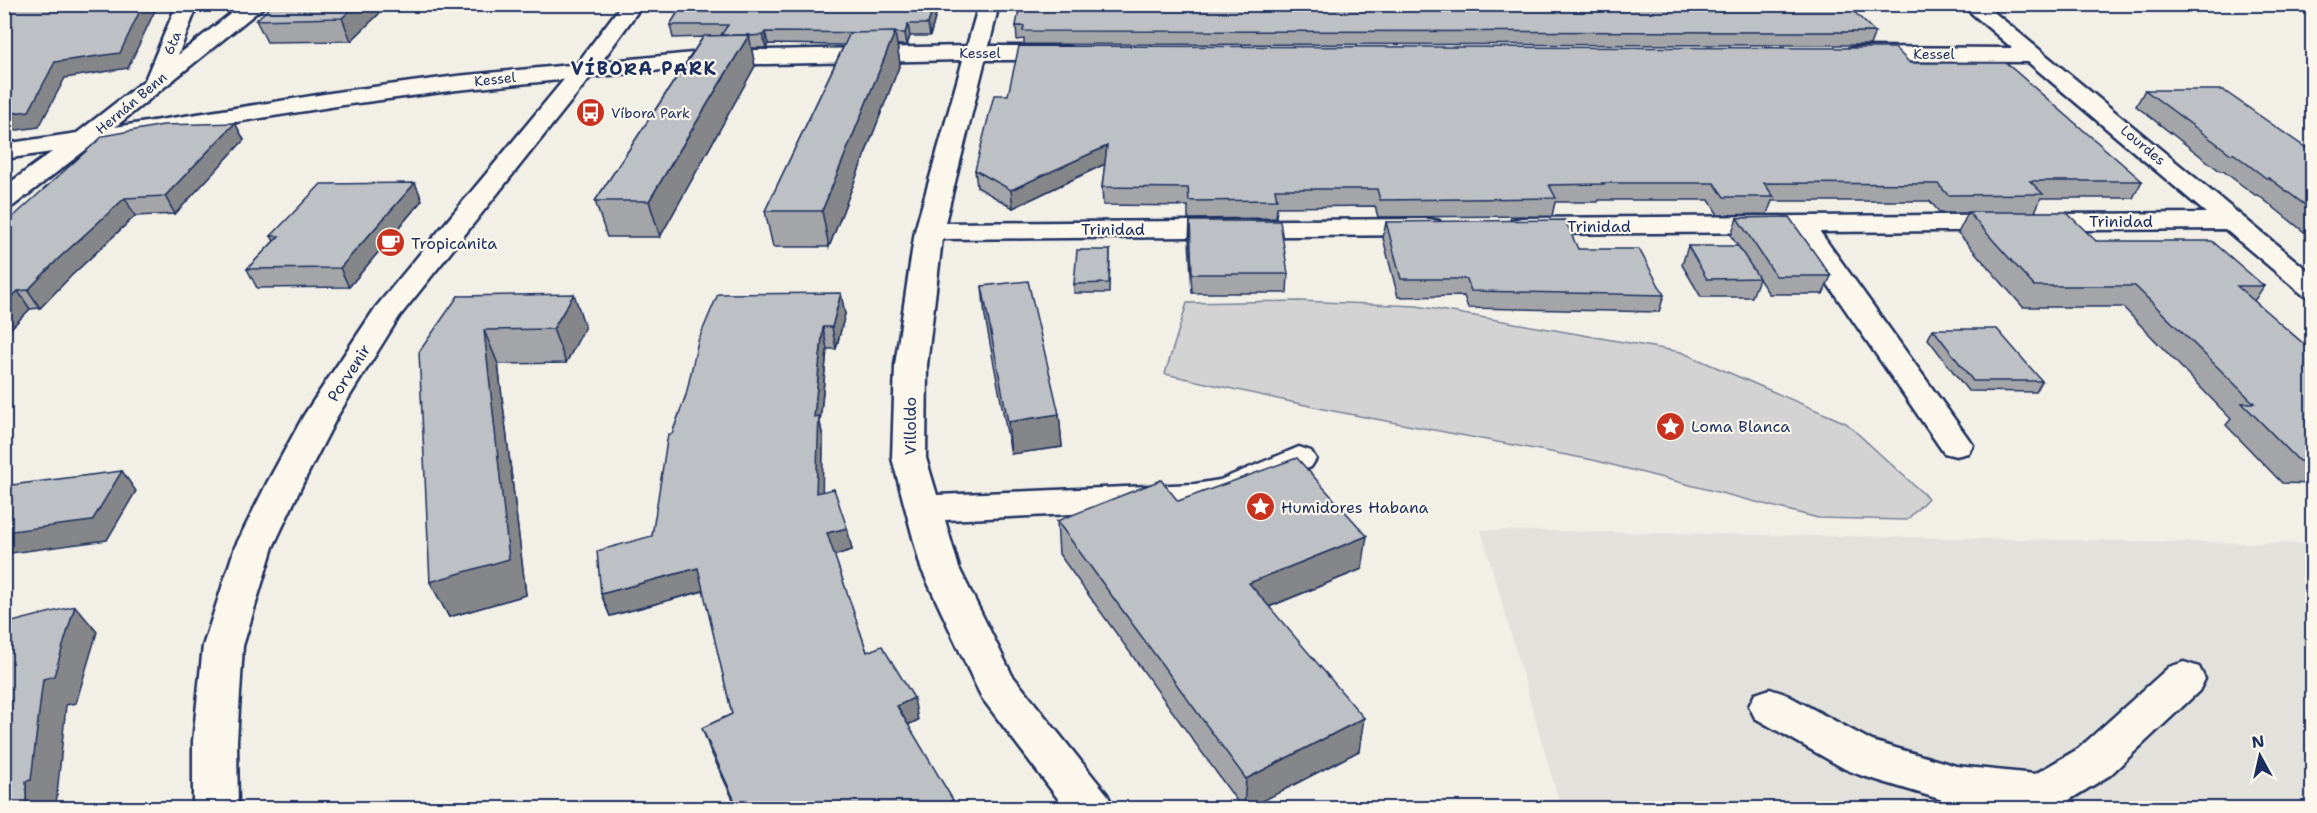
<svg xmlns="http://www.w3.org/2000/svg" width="2317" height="813" font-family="'Shantell Sans',sans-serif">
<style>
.built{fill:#e2e1dc}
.green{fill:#d2d3d2;stroke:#768198;stroke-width:1.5}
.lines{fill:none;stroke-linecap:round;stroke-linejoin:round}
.minor-casing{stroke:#1b2f5e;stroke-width:5}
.major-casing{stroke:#1b2f5e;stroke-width:5}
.minor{fill:#fbf7ec;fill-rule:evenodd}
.major{fill:#fbf7ec;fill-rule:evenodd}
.wall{fill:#a3a5a9;stroke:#1b2f5e;stroke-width:1.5}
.shaded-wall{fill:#848689;stroke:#1b2f5e;stroke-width:1.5}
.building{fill:#bdc0c4;stroke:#1b2f5e;stroke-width:1.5}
.labels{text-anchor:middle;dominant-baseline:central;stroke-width:4.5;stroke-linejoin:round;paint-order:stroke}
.far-street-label{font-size:14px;fill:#1b2f5e;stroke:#fbf7ec}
.far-poi-label{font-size:14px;fill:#1b2f5e;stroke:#fbf7ec;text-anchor:start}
.street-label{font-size:16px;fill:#1b2f5e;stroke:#fbf7ec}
.poi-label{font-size:16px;fill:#1b2f5e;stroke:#fbf7ec;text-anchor:start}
.far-district-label{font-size:18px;font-weight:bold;letter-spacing:1.5px;fill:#1b2f5e;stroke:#fbf7ec}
</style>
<rect width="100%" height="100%" fill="#f2efe6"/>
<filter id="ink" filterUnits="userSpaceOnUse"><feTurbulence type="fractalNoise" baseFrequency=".0167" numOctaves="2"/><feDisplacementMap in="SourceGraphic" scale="12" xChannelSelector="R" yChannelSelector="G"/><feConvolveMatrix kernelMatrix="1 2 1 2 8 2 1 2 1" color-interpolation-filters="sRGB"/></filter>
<g filter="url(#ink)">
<path class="built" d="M1481,530L2312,544V808H1561Z"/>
<path class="green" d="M1299,301L1417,306L1681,352L1846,423L1928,498L1907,520L1818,518L1593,460L1328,410L1165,374L1187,303Z"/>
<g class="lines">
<defs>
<g id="minor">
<path d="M177,4H198L178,55L243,4H267L115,127L343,91L457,76L713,51L967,46L979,4H999L989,46H1064L1072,48L1075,53L1072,58L1064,60H985L945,223L1429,219L1439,221L1443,227L1439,233L1429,235L942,239L927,365L926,458L937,495L1195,484L1220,480L1299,447L1311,451L1316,459L1311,467L1240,500L1195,508L945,520L959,568L1012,675L1107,794L1114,808H1065L982,698L976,686L921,568L892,458L895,365L915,231L963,60L713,65L457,90L343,105L92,145L13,206L4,208V187L52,152L4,159V144L77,133L145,80Z"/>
<path d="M1961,4H1984L2312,274V297L2302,294L2225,229L1820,232L1973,445L1968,453L1956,456L1944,453L1792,232L1522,234L1512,232L1508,226L1512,220L1522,218L2206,213L2028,62L1856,61L1848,59L1845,54L1848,49L1856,47L2012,48Z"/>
<path d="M2184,662L2199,667L2205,679L2199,691L2110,775L2069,800L2072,808H1993L1956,804L1860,775L1845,769L1755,718L1749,706L1755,694L1770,689L1785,694L1872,741L1956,766L2035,774L2078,749L2169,667Z"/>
</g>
<path id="major" d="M622,4H643L592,75L399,317L338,415L303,483L273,547L243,646L237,741L238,808H193V741L203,646L235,547L267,483L304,415L376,307L576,65Z"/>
</defs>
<use href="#minor" class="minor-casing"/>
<use href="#major" class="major-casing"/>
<use href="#minor" class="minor"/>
<use href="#major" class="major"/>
</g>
<g class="wall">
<path d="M389,4L351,41L267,42L256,20Z"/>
<path d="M683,4H939L930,36H910L907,45H897L900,64L829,247H773L765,211L844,45L768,44L766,48H751L755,66L660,237H607L595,201L703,37L673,38L670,25Z"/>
<path d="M1016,26L1875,32L1870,45L1024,44V39L1017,40Z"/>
<path d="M1910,63L2142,181L2133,198H2041L2035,212L2096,241L2264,286L2254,301L2313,352V484L2282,483L2226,425L2231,419L2123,307H2023L1958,233L1968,213H1940L1930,201H1772L1767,214L1718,215L1709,200H1599L1598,202H1555L1552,216L1378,217L1375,206L1277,207L1276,218L1188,219V206L1103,205L1102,187L1105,164L1013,208L977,187L975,170L1008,95Z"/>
<path d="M2145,90L2313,153V239L2258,195H2255L2223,171H2220L2136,106Z"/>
<path d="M235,123L244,140L175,214L135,216L71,276L40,308L30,309L4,335V225Z"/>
<path d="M415,183L422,200L349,287L257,288L247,269L274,241L271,236Z"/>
<path d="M1737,218L1831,276L1823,294H1769L1759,279L1752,297H1701L1682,265L1688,246L1743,254L1731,236Z"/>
<path d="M1190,221L1288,274L1287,293H1192L1189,240Z"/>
<path d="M1386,222L1578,249L1664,295L1659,312L1468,308L1464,296L1398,297L1383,238Z"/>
<path d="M1110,250L1109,293H1074V284Z"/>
<path d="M982,286L1059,414L1062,447L1011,454L985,317Z"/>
<path d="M458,296L585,327L566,363L498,364L526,595L449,617L430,582Z"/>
<path d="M845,314L836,349H827L820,423L823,438L822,492L847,528L852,550L834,555L867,652L918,720L908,725L955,808H737L710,750L702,728L732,714L704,591L610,616L601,594L652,536L672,434L686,395Z"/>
<path d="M1933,329L2042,381L2036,392L1968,391L1928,339Z"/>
<path d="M1178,501L1362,569L1269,607L1359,751L1249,808H1242L1059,554L1057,521Z"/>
</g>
<g class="shaded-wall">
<path d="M143,4H158L128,68L65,78L39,127L4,132V114L55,62Z"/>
<path d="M357,4H389L351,41L342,18Z"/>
<path d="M934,4H939L930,36L928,24Z"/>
<path d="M908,24L910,36L907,45L905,33Z"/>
<path d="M765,32L768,44L766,48L763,35Z"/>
<path d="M895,32L900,64L829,247L822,211Z"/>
<path d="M749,35L755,66L660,237L649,201Z"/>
<path d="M235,123L244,140L175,214L165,196Z"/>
<path d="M1107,146V163L1013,208L1011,190Z"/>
<path d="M415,183L422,200L349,287L340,268Z"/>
<path d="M125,198L135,216L71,276L40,308L28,290L59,258Z"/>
<path d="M18,291L30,309L4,335V304Z"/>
<path d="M841,293L845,314L836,349L832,327Z"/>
<path d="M574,294L585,327L566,363L553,329Z"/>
<path d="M823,327L827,349L820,423L823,438L822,516L816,493L814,417Z"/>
<path d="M484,330L498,364L526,595L449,617L430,582Z"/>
<path d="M1059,414L1062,447L1011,454L1008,422Z"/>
<path d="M122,471L136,491L107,540L4,554V532Z"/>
<path d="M847,528L852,550L832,556L827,533Z"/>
<path d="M1367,536L1362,569L1246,616L1249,583Z"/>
<path d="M698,568L706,590L610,616L601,594Z"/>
<path d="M75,606L97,632L76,703L66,705L56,805L52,807V808H26V781L43,679Z"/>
<path d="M914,698L918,720L901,728L897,706Z"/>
<path d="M1364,718L1359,751L1249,808H1244L1246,779Z"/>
<path d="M953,800L955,808H947L946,803Z"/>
</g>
<g class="building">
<path d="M4,4H143L120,53L55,62L29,111L4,114Z"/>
<path d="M274,4H357L342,18L256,20Z"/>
<path d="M683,4H934L928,24H908L905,33L765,32L763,35L748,36L749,35H721L728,25H670Z"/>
<path d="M1020,4H1846L1875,32L1023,31L1024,26H1016Z"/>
<path d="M895,32L822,211H765L850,33Z"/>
<path d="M749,35L649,201H595L704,36Z"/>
<path d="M1019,46L1895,48L1910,63H2006L2142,181H2030L2043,194L1948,195L1938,184L1764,183L1774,197H1724L1714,183H1602L1603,184L1549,185L1556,198L1380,200L1377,189H1275L1277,200L1189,201L1188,188L1102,187L1107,146L1011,190L975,170L994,95H1008Z"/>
<path d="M2145,90H2223L2313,153V211L2269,178H2266L2234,154H2231Z"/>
<path d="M235,123L165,196L125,198L59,258L28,290L18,291L4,304V225L103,136L163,125Z"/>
<path d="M415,183L340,268L247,269L279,236H271L321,184Z"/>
<path d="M1968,212H2066L2096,241H2212L2264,286H2237L2313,352V461H2299L2242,403H2254L2135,286H2034Z"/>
<path d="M1789,217L1831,276H1776L1737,218Z"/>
<path d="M1565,220L1578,249H1639L1664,295L1471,291L1467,279H1401L1386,222Z"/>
<path d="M1190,221H1280L1288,274H1192Z"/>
<path d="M1688,246H1738L1759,278L1707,279Z"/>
<path d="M1077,250H1110L1109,283L1074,284Z"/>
<path d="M1028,281L1059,414L1008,422L982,286Z"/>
<path d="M841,293L832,327H823L814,417L819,416L816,493L834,489L847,528L827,533L867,652L882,646L914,698L897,706L953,800L946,803L949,808H738L702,728L732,714L698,568L601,594L597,551L652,536L668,434H672L686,395L698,341L718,294Z"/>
<path d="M574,294L553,329L484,330L509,559L430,582L419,352L458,296Z"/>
<path d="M1933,329H1997L2042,381H1973Z"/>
<path d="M1297,458L1367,536L1249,583L1364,718L1246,779L1057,521L1161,480L1178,501Z"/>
<path d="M122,471L92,521L4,532V486Z"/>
<path d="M75,606L54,676L43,679L31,780L26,781V808H4V624Z"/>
</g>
</g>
<defs>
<symbol id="bus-disc" viewBox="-11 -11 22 22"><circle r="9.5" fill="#c8321e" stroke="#fbf7ec"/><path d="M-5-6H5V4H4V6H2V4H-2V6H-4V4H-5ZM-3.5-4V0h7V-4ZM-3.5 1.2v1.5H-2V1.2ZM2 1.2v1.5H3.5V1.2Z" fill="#fff"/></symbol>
<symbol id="cafe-disc" viewBox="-11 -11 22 22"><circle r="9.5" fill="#c8321e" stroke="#fbf7ec"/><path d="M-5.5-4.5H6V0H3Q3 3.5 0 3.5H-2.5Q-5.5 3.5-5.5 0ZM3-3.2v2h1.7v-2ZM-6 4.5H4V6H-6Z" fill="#fff"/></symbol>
<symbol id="sight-disc" viewBox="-11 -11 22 22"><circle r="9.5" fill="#c8321e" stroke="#fbf7ec"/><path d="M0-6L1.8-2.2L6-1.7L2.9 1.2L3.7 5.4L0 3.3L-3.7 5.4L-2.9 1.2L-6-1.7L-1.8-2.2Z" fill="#fff"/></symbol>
</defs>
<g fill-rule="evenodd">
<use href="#bus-disc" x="574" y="96" width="33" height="33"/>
<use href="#cafe-disc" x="374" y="226" width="33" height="33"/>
<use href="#sight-disc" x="1654" y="410" width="33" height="33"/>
<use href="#sight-disc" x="1244" y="490" width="33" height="33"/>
</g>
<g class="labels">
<g class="far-street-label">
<text transform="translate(172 43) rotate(-67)">6ta</text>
<text x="980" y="53">Kessel</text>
<text x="1934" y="54">Kessel</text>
<text transform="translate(495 79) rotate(-6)">Kessel</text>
<text transform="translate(131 103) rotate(-40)">Hernán Benn</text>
<text transform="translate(2143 145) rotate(40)">Lourdes</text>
</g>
<g class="far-poi-label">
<text x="611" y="113">Víbora Park</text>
</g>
<g class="street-label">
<text x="2121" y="221">Trinidad</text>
<text x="1599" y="226">Trinidad</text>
<text x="1113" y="229">Trinidad</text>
<text transform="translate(349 373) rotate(-57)">Porvenir</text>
<text transform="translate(910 426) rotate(-90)">Villoldo</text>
</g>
<g class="poi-label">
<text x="411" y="243">Tropicanita</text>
<text x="1691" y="426">Loma Blanca</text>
<text x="1281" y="507">Humidores Habana</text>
</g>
<g class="far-district-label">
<text x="644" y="69">VÍBORA PARK</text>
</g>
</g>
<rect width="2317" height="813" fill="none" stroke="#fbf7ec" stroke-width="24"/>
<rect x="12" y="12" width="2293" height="789" fill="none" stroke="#1b2f5e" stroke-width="2" filter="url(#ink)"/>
<g transform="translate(2260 756) rotate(352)" stroke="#fbf7ec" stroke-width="4.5" paint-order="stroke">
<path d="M0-4.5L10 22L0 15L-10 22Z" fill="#1b2f5e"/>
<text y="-9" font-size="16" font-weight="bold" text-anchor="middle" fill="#1b2f5e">N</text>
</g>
</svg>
